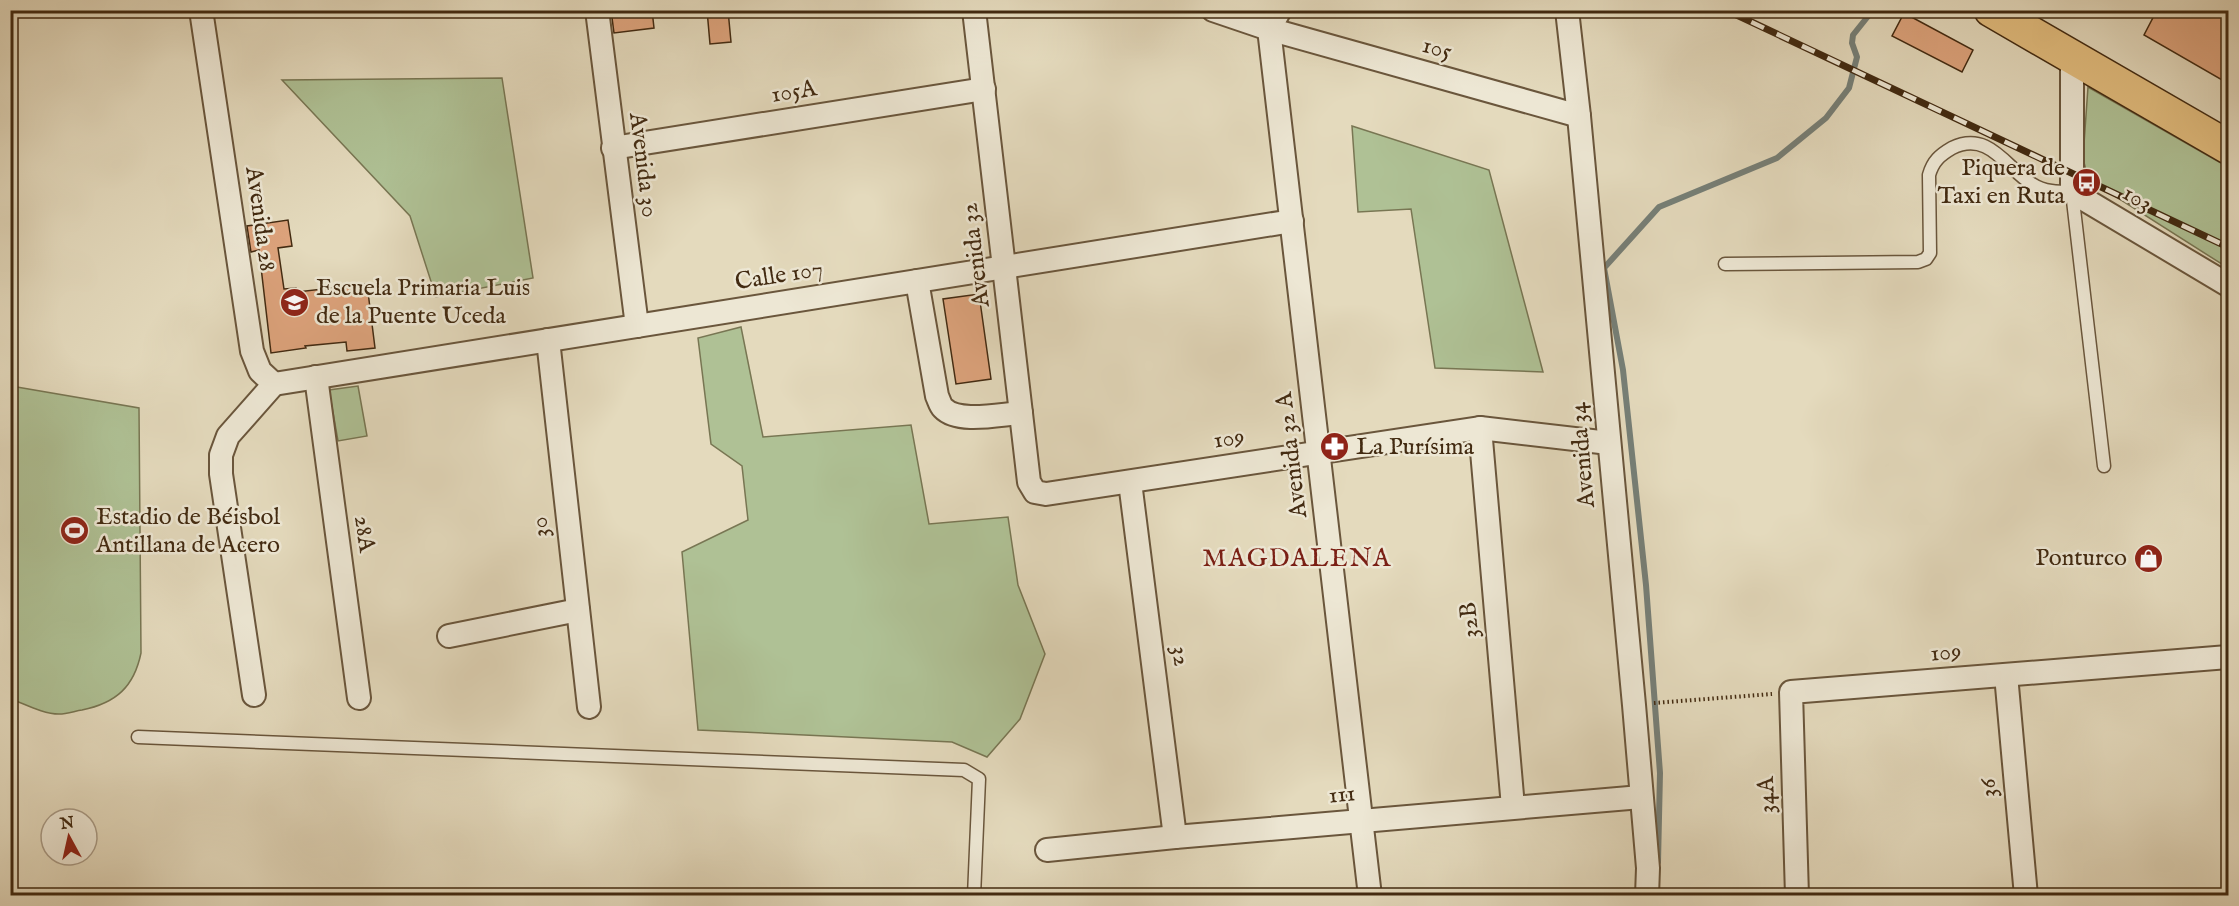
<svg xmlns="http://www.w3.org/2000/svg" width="2239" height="906" font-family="'IM FELL English',serif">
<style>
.green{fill:#afc195;stroke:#787653;stroke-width:1.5}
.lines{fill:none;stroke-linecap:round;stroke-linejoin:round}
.stream{stroke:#767f77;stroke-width:6}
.building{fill:#dda37c;stroke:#422a11;stroke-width:1.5}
.lane-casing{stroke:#6a563c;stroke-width:15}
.street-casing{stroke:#6a563c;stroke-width:26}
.primary-casing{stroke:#422a11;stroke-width:36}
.path{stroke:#422a11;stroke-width:4;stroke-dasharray:1.5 3;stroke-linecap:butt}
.lane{stroke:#ede7d4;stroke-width:12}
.street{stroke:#ede7d4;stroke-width:22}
.primary{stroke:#e2bd7e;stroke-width:33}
.rail-casing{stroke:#422a11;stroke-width:7}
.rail{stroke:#ede7d4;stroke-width:4.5;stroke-dasharray:14;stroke-linecap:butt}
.labels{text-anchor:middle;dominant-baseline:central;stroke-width:5;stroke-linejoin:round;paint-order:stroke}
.street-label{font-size:24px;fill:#422a11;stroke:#ede7d4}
.poi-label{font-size:24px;fill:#422a11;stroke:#ede7d4;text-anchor:start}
.neighbourhood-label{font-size:26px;letter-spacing:1.5px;fill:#7a1f14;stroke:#ede7d4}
</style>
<rect width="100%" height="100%" fill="#e4dabd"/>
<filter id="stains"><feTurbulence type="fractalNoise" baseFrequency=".00333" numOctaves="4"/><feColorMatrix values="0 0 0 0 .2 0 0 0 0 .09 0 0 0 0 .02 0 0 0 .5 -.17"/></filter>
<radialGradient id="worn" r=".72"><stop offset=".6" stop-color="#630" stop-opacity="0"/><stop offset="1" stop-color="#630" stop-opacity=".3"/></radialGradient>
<g class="green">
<path d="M502,78L533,278L436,297L410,216L282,80Z"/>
<path d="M2088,87L2228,167V268L2088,179L2083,158Z"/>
<path d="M1352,126L1489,170L1543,372L1435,368L1411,209L1358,212Z"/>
<path d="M741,327L763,437L911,425L929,524L1008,517L1018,585L1045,654L1020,719L987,757L952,742L698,730L682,552L748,520L742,466L711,444L698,338Z"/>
<path d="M11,386L139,408L141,653C134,687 116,703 82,710C75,711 67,714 59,714C43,714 25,704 11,699Z"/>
<path d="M358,386L367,436L338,441L329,390Z"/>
</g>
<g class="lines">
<path class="stream" d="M1658,862L1660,773L1646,585L1623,370L1604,268L1659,207L1777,158L1826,118L1849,88L1857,57L1852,43L1853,35L1873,10"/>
</g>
<g class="building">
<path d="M611,10H652L654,28L614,33Z"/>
<path d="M707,10H728L731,42L710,44Z"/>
<path d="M2157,10H2229V84L2144,35Z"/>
<path d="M1904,13L1973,50L1962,72L1892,36Z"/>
<path d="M288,220L292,246L278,248L284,289L296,288L297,292L367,284L375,348L347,351L346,342L305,346L306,348L271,353L259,250L251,252L247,226Z"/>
<path d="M979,294L991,379L956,384L943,299Z"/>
</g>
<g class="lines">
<defs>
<g id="lane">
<path d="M1725,264L1918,262L1926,259L1930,253L1929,175C1933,161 1940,155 1952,148C1989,130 2006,168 2032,184C2044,192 2058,192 2072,192L2104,466"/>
<path d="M138,737L964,770L979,779L974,896"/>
</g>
<g id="street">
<path d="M201,10L252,351L260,371L274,384L228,436L221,455V474L254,695"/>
<path d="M597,10L637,326"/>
<path d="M974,10L1029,482L1035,492L1046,494L1480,428L1609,443"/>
<path d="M1213,10L1269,29L1579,116"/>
<path d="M1280,10L1269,29L1370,896"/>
<path d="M1567,10L1579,116L1634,705L1648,868L1647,896"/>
<path d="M2072,57V192L2228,285"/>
<path d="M613,148L984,89"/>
<path d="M917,281L937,396C939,400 940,405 943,408C958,424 1001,414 1021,413"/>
<path d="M548,340L589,707"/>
<path d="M316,377L359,698"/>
<path d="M274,384L1292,221"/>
<path d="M1480,428L1513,807"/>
<path d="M1130,482L1175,837"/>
<path d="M449,636L578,610"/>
<path d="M2006,675L2026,896"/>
<path d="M1047,850L1175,837L1641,797"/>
<path d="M1797,896L1791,692L2228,657"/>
</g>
<path id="primary" d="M1991,10L2228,147"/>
</defs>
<use href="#lane" class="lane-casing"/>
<use href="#street" class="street-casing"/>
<use href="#primary" class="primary-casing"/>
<path class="path" d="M1654,703L1772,694"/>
<use href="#lane" class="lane"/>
<use href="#street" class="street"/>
<use href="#primary" class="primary"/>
<defs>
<path id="rail" d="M1726,10L2228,247"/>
</defs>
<use href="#rail" class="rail-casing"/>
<use href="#rail" class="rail"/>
</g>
<defs>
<symbol id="bus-disc" viewBox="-11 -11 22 22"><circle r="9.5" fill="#8f2418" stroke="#ede7d4"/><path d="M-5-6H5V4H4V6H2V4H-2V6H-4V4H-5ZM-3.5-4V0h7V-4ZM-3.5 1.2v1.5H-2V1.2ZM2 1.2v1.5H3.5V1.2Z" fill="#fff"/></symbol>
<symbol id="school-disc" viewBox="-11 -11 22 22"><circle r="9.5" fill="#8f2418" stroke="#ede7d4"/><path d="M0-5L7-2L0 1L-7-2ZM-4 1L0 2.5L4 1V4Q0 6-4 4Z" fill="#fff"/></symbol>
<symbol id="pharmacy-disc" viewBox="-11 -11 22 22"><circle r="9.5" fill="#8f2418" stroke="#ede7d4"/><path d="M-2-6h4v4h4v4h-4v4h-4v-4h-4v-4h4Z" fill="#fff"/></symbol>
<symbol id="stadium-disc" viewBox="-11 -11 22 22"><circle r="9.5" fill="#8f2418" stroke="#ede7d4"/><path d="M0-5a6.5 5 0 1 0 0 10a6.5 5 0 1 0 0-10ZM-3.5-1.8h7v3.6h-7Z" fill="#fff"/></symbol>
<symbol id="shop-disc" viewBox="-11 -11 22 22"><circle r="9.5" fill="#8f2418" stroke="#ede7d4"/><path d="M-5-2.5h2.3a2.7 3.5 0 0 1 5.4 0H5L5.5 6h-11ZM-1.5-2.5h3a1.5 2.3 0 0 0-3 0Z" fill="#fff"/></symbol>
</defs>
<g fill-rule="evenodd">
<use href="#bus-disc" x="2070" y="166" width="33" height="33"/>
<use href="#school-disc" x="278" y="286" width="33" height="33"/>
<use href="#pharmacy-disc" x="1318" y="430" width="33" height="33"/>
<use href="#stadium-disc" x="58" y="514" width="33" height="33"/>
<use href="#shop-disc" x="2132" y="542" width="33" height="33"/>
</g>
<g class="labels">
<g class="street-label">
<text transform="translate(1437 49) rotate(16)">105</text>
<text transform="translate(794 92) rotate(-9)">105A</text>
<text transform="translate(643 165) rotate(83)">Avenida 30</text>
<text transform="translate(2137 199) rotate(31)">103</text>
<text transform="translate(260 219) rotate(82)">Avenida 28</text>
<text transform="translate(976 255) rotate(-97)">Avenida 32</text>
<text transform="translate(779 276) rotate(-9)">Calle 107</text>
<text transform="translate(1229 439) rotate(-9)">109</text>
<text transform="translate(1292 455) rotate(-97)">Avenida 32 A</text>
<text transform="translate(1583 455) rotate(-95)">Avenida 34</text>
<text transform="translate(541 527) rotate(-96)">30</text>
<text transform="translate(364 534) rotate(82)">28A</text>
<text transform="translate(1470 620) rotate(-95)">32B</text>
<text transform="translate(1946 653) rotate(-5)">109</text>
<text transform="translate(1180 656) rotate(83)">32</text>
<text transform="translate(1989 788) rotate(-95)">36</text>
<text transform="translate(1342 795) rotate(-5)">111</text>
<text transform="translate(1767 795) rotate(-92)">34A</text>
</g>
<g class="poi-label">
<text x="2065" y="168" text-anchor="end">Piquera de<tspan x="2065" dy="28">Taxi en Ruta</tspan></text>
<text x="316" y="288">Escuela Primaria Luis<tspan x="316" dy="28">de la Puente Uceda</tspan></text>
<text x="1356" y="447">La Purísima</text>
<text x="96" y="517">Estadio de Béisbol<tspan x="96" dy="28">Antillana de Acero</tspan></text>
<text x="2127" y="558" text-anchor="end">Ponturco</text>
</g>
<g class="neighbourhood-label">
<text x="1297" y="558">MAGDALENA</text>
</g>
</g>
<rect width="2239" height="906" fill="none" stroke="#e4dabd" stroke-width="36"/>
<rect x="12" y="12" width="2215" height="882" fill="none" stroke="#422a11" stroke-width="3"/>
<rect x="18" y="18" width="2203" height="870" fill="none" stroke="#422a11" stroke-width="1.5"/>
<g transform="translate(69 837) rotate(352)"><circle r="28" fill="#ede7d4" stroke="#a99b86" stroke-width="1.5"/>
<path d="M0-4.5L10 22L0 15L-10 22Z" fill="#8f2418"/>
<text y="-9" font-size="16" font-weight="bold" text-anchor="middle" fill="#422a11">N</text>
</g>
<rect width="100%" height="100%" filter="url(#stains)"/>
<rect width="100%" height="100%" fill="url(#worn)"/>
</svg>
